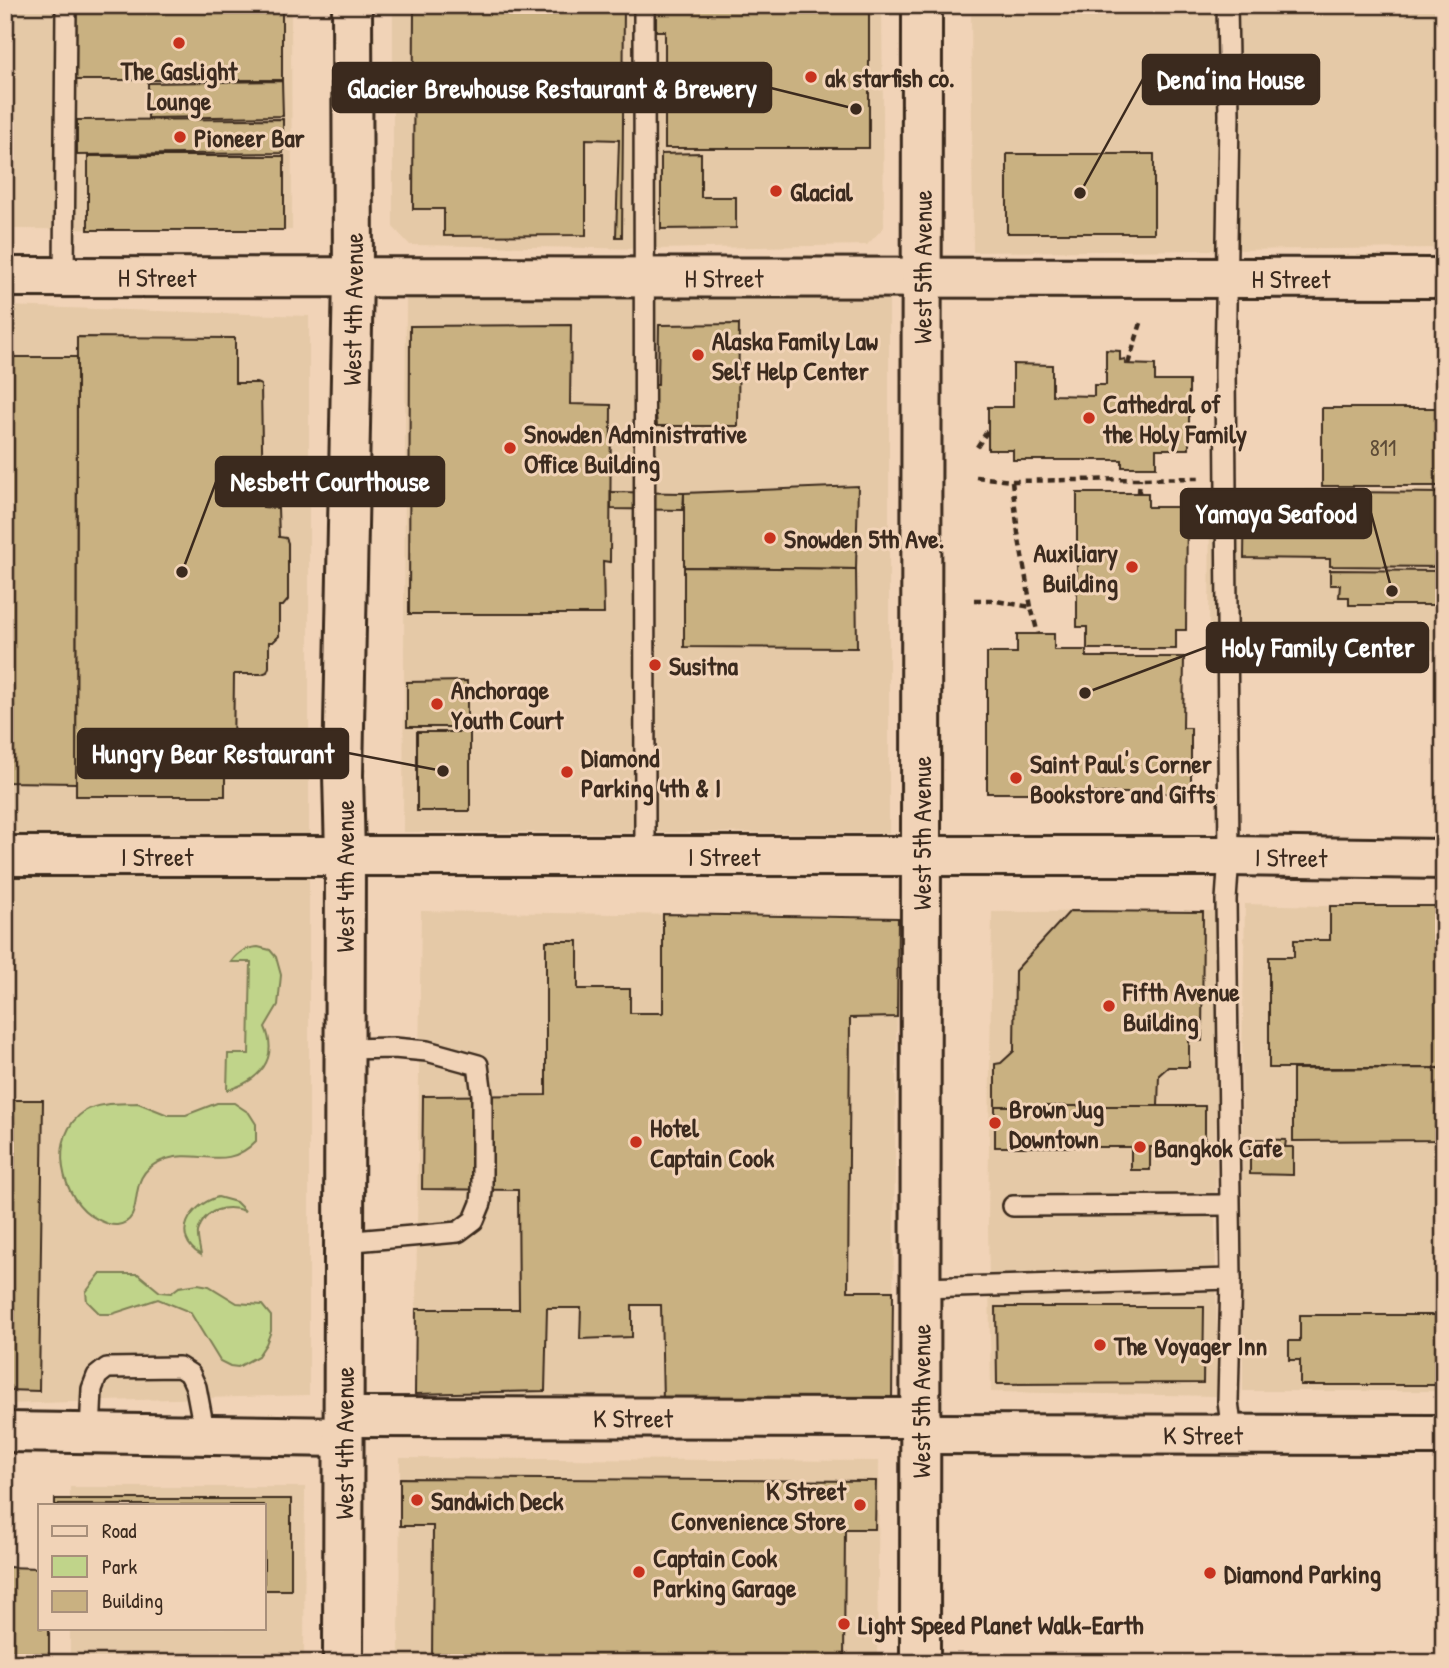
<svg xmlns="http://www.w3.org/2000/svg" width="1449" height="1668" font-family="'Patrick Hand',sans-serif">
<style>
.built{fill:#e5c9a7}
.green{fill:#c0d48a;stroke:#7e7f54;stroke-width:2}
.building{fill:#c9b181;stroke:#3b2a1e;stroke-width:2}
.lines{fill:none;stroke-linecap:round;stroke-linejoin:round}
.lane-casing{stroke:#3b2a1e;stroke-width:24}
.street-casing{stroke:#3b2a1e;stroke-width:44}
.secondary-casing{stroke:#3b2a1e;stroke-width:44}
.primary-casing{stroke:#3b2a1e;stroke-width:44}
.path{stroke:#3b2a1e;stroke-width:4.5;stroke-dasharray:7 5;stroke-linecap:butt}
.lane{stroke:#f1d3b7;stroke-width:19}
.street{stroke:#f1d3b7;stroke-width:38}
.secondary{stroke:#f1d3b7;stroke-width:38}
.primary{stroke:#f1d3b7;stroke-width:38}
.poi-dot{fill:#c8321e;stroke:#f1d3b7;stroke-width:2.5}
.labels{text-anchor:middle;dominant-baseline:central;stroke-width:6;stroke-linejoin:round;paint-order:stroke}
.number-label{font-size:23px;fill:#5e4c37}
.poi-label{font-size:26px;font-weight:bold;fill:#3b2a1e;stroke:#f1d3b7;text-anchor:start}
.street-label{font-size:26px;fill:#3b2a1e;stroke:#f1d3b7}
.leader{fill:none;stroke:#3b2a1e;stroke-width:2.5}
.callout-dot{fill:#3b2a1e;stroke:#f1d3b7;stroke-width:2.5}
.callout{fill:#3b2a1e;stroke:#3b2a1e;stroke-width:2.5}
.callout-label{font-size:28px;text-anchor:middle;font-weight:bold;fill:#fff}
</style>
<rect width="100%" height="100%" fill="#f1d3b7"/>
<filter id="ink" filterUnits="userSpaceOnUse"><feTurbulence type="fractalNoise" baseFrequency=".0143" numOctaves="2"/><feDisplacementMap in="SourceGraphic" scale="14" xChannelSelector="R" yChannelSelector="G"/><feConvolveMatrix kernelMatrix="1 2 1 2 8 2 1 2 1" color-interpolation-filters="sRGB"/></filter>
<g filter="url(#ink)">
<g class="built">
<path d="M5,5H291L292,230L5,229Z"/>
<path d="M393,5H882L884,227L867,245L654,249L410,245L393,227Z"/>
<path d="M971,5H1444V248L973,252Z"/>
<path d="M406,295L889,300V833L403,832Z"/>
<path d="M5,306L309,316V1395L5,1404Z"/>
<path d="M1210,489H1444V650L1209,649Z"/>
<path d="M1245,904L1444,909V1391H1243L1242,1064Z"/>
<path d="M421,911L898,918L892,1401L415,1394Z"/>
<path d="M1215,911L1217,1106L1215,1218L1218,1396L991,1392L988,1225L992,912Z"/>
<path d="M400,1458L879,1461L877,1663H399Z"/>
<path d="M70,1487H305L304,1663H70V1628H264V1505H70Z"/>
</g>
<g class="green">
<path d="M258,947L270,950L276,957L281,975L278,1005L265,1027C279,1060 259,1081 227,1090L228,1054H249L251,962H231C239,952 245,948 258,947Z"/>
<path d="M138,1103L168,1115H186L217,1103H234L249,1113L256,1124V1141C224,1174 198,1146 161,1161C121,1177 150,1220 117,1225C110,1226 103,1222 97,1219C60,1201 47,1135 85,1111C99,1102 122,1104 138,1103Z"/>
<path d="M218,1197L236,1202L245,1211C226,1204 204,1209 198,1232C197,1238 200,1248 201,1255C170,1236 190,1205 218,1197Z"/>
<path d="M100,1274H138L160,1292L171,1293L179,1287L198,1284L209,1286L237,1303L262,1305L271,1316V1331L266,1344L258,1356L238,1367L230,1366L220,1361L190,1312L158,1299L112,1314H100L87,1301L86,1292Z"/>
</g>
<g class="building">
<rect x="75" y="5" width="207" height="75"/>
<path d="M414,5H624L622,237H616L619,140L586,139V235L444,236V209H413Z"/>
<path d="M656,5H869V148H665V31H656Z"/>
<path d="M282,81L283,116L148,118V83Z"/>
<path d="M283,119V153L77,155V120Z"/>
<path d="M701,153V197H736V228L661,229V154Z"/>
<rect x="1007" y="154" width="147" height="79"/>
<rect x="88" y="156" width="196" height="74"/>
<path d="M739,324L738,426H657L656,415H649V385H658L659,325Z"/>
<path d="M571,325L570,404L611,405L610,562L603,561L604,614H409L410,326Z"/>
<path d="M77,337L235,338V383H256L261,385L263,507L278,508L279,537L286,538L288,543V600L283,606H279V636L273,642H269V667L267,672L262,674H234L233,759H225V796H76Z"/>
<path d="M1106,350L1120,351V360L1125,359V364L1155,365V381H1189V449H1156V467H1122V460H1013V450H988V407H1013V364L1052,365V395L1094,396V385H1106Z"/>
<path d="M5,357H77L76,783L5,782Z"/>
<rect x="1322" y="408" width="122" height="78"/>
<path d="M858,486L856,569L684,567V493Z"/>
<path d="M1245,491L1444,493V567L1330,566V559L1244,558Z"/>
<path d="M611,492L684,493L683,510L611,509Z"/>
<path d="M1077,493H1148V507H1187L1186,630H1176V649H1087V627H1077Z"/>
<path d="M684,567L856,569L857,648L684,647Z"/>
<path d="M1330,570L1444,571V605H1349V597H1339L1340,585H1330Z"/>
<path d="M1017,634H1054V650H1086V657H1184L1183,728H1191V787H1184L1180,793H987V653H1017Z"/>
<path d="M467,681V727H407V682Z"/>
<rect x="417" y="732" width="53" height="79"/>
<path d="M1330,906H1444V1068H1269V957H1294V940H1330Z"/>
<path d="M1070,911L1203,912L1202,1041L1189,1040V1067H1168L1159,1075L1158,1106H995V1064L1001,1063L1014,1051L1015,971Z"/>
<path d="M663,914L898,918L897,1017L850,1018L848,1291H893L892,1401L663,1402L661,1305H632V1337L580,1339L581,1308H547L545,1391L415,1394L416,1309H519L518,1190L422,1189L423,1096L546,1095V941H578V989H630V1013H663Z"/>
<path d="M1443,1068V1140L1293,1141V1069Z"/>
<path d="M5,1100H43L39,1391L5,1390Z"/>
<path d="M995,1106H1205V1148L1150,1147V1170H1131V1147H995Z"/>
<path d="M1250,1139L1286,1140L1285,1147H1293V1175L1250,1174Z"/>
<path d="M996,1307H1204L1203,1383L997,1384Z"/>
<path d="M1300,1315H1444V1385H1300V1360H1289V1341H1300Z"/>
<path d="M400,1478L876,1481L875,1529H845L844,1663H432L433,1526H400Z"/>
<path d="M55,1499H291V1590H264V1505H55Z"/>
<path d="M5,1567L40,1568V1628H49V1663H5Z"/>
</g>
<g class="lines">
<defs>
<g id="lane">
<path d="M644,5L645,857"/>
<path d="M1227,5L1229,115L1225,371L1229,856L1226,900L1231,1279L1228,1401L1232,1434"/>
<path d="M64,277L66,5"/>
<path d="M1013,1206L1229,1205"/>
<path d="M343,1242L458,1232L474,1220L481,1203L482,1190V1095L478,1065L427,1051L394,1048L345,1049"/>
<path d="M921,1288L1231,1279"/>
<path d="M90,1433L92,1389L97,1376L107,1368L179,1367L190,1374L196,1387L205,1435"/>
</g>
<g id="street">
<path id="s1" d="M5,277C485,276 964,279 1444,278"/>
<path id="s2" d="M344,1417L921,1418"/>
<path d="M5,1432L343,1437"/>
<path id="s3" d="M921,1434L1444,1435"/>
<path id="s4" d="M343,1663L345,855L343,775L353,277L352,5"/>
</g>
<g id="secondary">
<path id="s5" d="M5,856H1229L1444,859"/>
</g>
<g id="primary">
<path id="s6" d="M920,1663L922,5"/>
</g>
</defs>
<use href="#lane" class="lane-casing"/>
<use href="#street" class="street-casing"/>
<use href="#secondary" class="secondary-casing"/>
<use href="#primary" class="primary-casing"/>
<g class="path">
<path d="M1128,364L1141,323"/>
<path d="M977,447L988,430"/>
<path d="M976,477L1012,481L1199,478"/>
<path d="M1012,481L1018,533L1031,607"/>
<path d="M1139,493L1140,478"/>
<path d="M974,600H991L1031,607L1038,634"/>
</g>
<use href="#lane" class="lane"/>
<use href="#street" class="street"/>
<use href="#secondary" class="secondary"/>
<use href="#primary" class="primary"/>
</g>
</g>
<g class="poi-dot">
<circle cx="179" cy="43" r="7"/>
<circle cx="811" cy="77" r="7"/>
<circle cx="180" cy="137" r="7"/>
<circle cx="776" cy="191" r="7"/>
<circle cx="698" cy="355" r="7"/>
<circle cx="1089" cy="418" r="7"/>
<circle cx="510" cy="448" r="7"/>
<circle cx="770" cy="538" r="7"/>
<circle cx="1132" cy="567" r="7"/>
<circle cx="655" cy="665" r="7"/>
<circle cx="437" cy="704" r="7"/>
<circle cx="567" cy="772" r="7"/>
<circle cx="1016" cy="778" r="7"/>
<circle cx="1109" cy="1006" r="7"/>
<circle cx="995" cy="1123" r="7"/>
<circle cx="636" cy="1142" r="7"/>
<circle cx="1140" cy="1147" r="7"/>
<circle cx="1100" cy="1345" r="7"/>
<circle cx="417" cy="1500" r="7"/>
<circle cx="860" cy="1505" r="7"/>
<circle cx="639" cy="1572" r="7"/>
<circle cx="1210" cy="1573" r="7"/>
<circle cx="844" cy="1624" r="7"/>
</g>
<g class="labels">
<g class="number-label">
<text x="1383" y="447">811</text>
</g>
<g class="poi-label">
<text x="179" y="70" text-anchor="middle">The Gaslight<tspan x="179" dy="30">Lounge</tspan></text>
<text x="825" y="77">ak starfish co.</text>
<text x="194" y="137">Pioneer Bar</text>
<text x="790" y="191">Glacial</text>
<text x="712" y="340">Alaska Family Law<tspan x="712" dy="30">Self Help Center</tspan></text>
<text x="1103" y="403">Cathedral of<tspan x="1103" dy="30">the Holy Family</tspan></text>
<text x="524" y="433">Snowden Administrative<tspan x="524" dy="30">Office Building</tspan></text>
<text x="784" y="538">Snowden 5th Ave.</text>
<text x="1118" y="552" text-anchor="end">Auxiliary<tspan x="1118" dy="30">Building</tspan></text>
<text x="669" y="665">Susitna</text>
<text x="451" y="689">Anchorage<tspan x="451" dy="30">Youth Court</tspan></text>
<text x="581" y="757">Diamond<tspan x="581" dy="30">Parking 4th &amp; I</tspan></text>
<text x="1030" y="763">Saint Paul's Corner<tspan x="1030" dy="30">Bookstore and Gifts</tspan></text>
<text x="1123" y="991">Fifth Avenue<tspan x="1123" dy="30">Building</tspan></text>
<text x="1009" y="1108">Brown Jug<tspan x="1009" dy="30">Downtown</tspan></text>
<text x="650" y="1127">Hotel<tspan x="650" dy="30">Captain Cook</tspan></text>
<text x="1154" y="1147">Bangkok Cafe</text>
<text x="1114" y="1345">The Voyager Inn</text>
<text x="846" y="1490" text-anchor="end">K Street<tspan x="846" dy="30">Convenience Store</tspan></text>
<text x="431" y="1500">Sandwich Deck</text>
<text x="653" y="1557">Captain Cook<tspan x="653" dy="30">Parking Garage</tspan></text>
<text x="1224" y="1573">Diamond Parking</text>
<text x="858" y="1624">Light Speed Planet Walk-Earth</text>
</g>
<g class="street-label">
<text stroke="none"><textPath href="#s6" startOffset="1396">West 5th Avenue</textPath></text>
<text stroke="none"><textPath href="#s1" startOffset="152">H Street</textPath></text>
<text stroke="none"><textPath href="#s1" startOffset="719">H Street</textPath></text>
<text stroke="none"><textPath href="#s1" startOffset="1286">H Street</textPath></text>
<text stroke="none"><textPath href="#s4" startOffset="1354">West 4th Avenue</textPath></text>
<text stroke="none"><textPath href="#s6" startOffset="830">West 5th Avenue</textPath></text>
<text stroke="none"><textPath href="#s5" startOffset="152">I Street</textPath></text>
<text stroke="none"><textPath href="#s5" startOffset="719">I Street</textPath></text>
<text stroke="none"><textPath href="#s5" startOffset="1286">I Street</textPath></text>
<text transform="translate(344 876) rotate(-90)">West 4th Avenue</text>
<text stroke="none"><textPath href="#s6" startOffset="262">West 5th Avenue</textPath></text>
<text stroke="none"><textPath href="#s2" startOffset="289">K Street</textPath></text>
<text stroke="none"><textPath href="#s3" startOffset="282">K Street</textPath></text>
<text stroke="none"><textPath href="#s4" startOffset="220">West 4th Avenue</textPath></text>
</g>
</g>
<path class="leader" d="M1080 193L1143 79M856 109L771 88M182 572L216 482M1392 591L1371 513M1085 693L1207 647M443 771L348 753"/>
<g class="callout-dot">
<circle cx="1080" cy="193" r="7"/>
<circle cx="856" cy="109" r="7"/>
<circle cx="182" cy="572" r="7"/>
<circle cx="1392" cy="591" r="7"/>
<circle cx="1085" cy="693" r="7"/>
<circle cx="443" cy="771" r="7"/>
</g>
<g class="callout">
<rect x="1143" y="55" width="176" height="49" rx="7"/>
<rect x="333" y="63" width="438" height="49" rx="7"/>
<rect x="216" y="457" width="228" height="49" rx="7"/>
<rect x="1181" y="489" width="190" height="49" rx="7"/>
<rect x="1207" y="623" width="221" height="49" rx="7"/>
<rect x="78" y="729" width="270" height="49" rx="7"/>
</g>
<g class="callout-label">
<text x="1231" y="89">Dena’ina House</text>
<text x="552" y="98">Glacier Brewhouse Restaurant &amp; Brewery</text>
<text x="330" y="491">Nesbett Courthouse</text>
<text x="1276" y="523">Yamaya Seafood</text>
<text x="1318" y="657">Holy Family Center</text>
<text x="213" y="763">Hungry Bear Restaurant</text>
</g>
<rect width="1449" height="1668" fill="none" stroke="#f1d3b7" stroke-width="28"/>
<rect x="14" y="14" width="1421" height="1640" fill="none" stroke="#3b2a1e" stroke-width="2.5" filter="url(#ink)"/>
<rect x="38" y="1504" width="228" height="126" fill="#f1d3b7" stroke="#a88f7a" stroke-width="2"/>
<rect x="52" y="1526" width="35" height="10" fill="#f1d3b7" stroke="#a88f7a" stroke-width="2"/>
<text x="102" y="1538" font-size="21" fill="#3b2a1e">Road</text>
<rect x="52" y="1556" width="35" height="21" fill="#c0d48a" stroke="#a88f7a" stroke-width="2"/>
<text x="102" y="1574" font-size="21" fill="#3b2a1e">Park</text>
<rect x="52" y="1591" width="35" height="21" fill="#c9b181" stroke="#a88f7a" stroke-width="2"/>
<text x="102" y="1608" font-size="21" fill="#3b2a1e">Building</text>
</svg>
